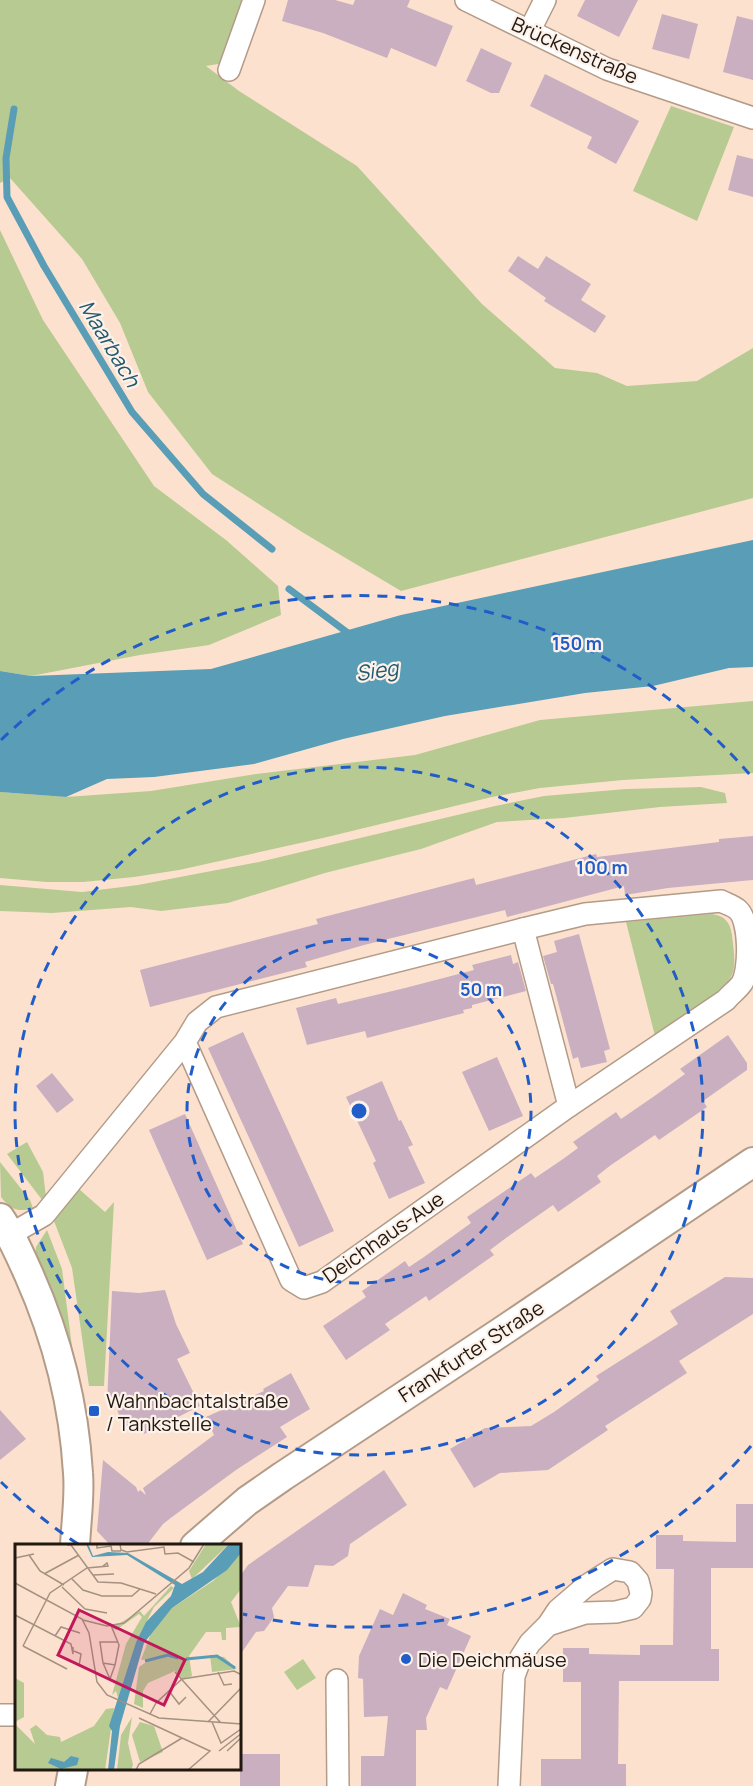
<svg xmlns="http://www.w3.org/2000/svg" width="753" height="1786" font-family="Manrope,sans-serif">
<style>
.green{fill:#b7ca92}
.water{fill:#599db6}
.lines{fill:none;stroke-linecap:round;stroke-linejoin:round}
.stream{stroke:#599db6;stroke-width:7}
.building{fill:#caafc1}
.minor-casing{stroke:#b39b88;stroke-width:24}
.secondary-casing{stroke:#b39b88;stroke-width:32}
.minor{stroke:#fff;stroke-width:21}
.secondary{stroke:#fff;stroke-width:28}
.ring{fill:none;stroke:#215dc9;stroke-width:3;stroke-dasharray:10 8}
.poi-dot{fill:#215dc9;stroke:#fdf2ea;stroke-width:2}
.labels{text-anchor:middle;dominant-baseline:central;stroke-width:4.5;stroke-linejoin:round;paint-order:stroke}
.street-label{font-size:20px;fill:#211811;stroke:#fdf2ea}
.poi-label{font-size:20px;fill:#211811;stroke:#fdf2ea;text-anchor:start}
.water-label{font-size:21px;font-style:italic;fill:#22596c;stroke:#fdf2ea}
.inset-river{fill:none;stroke:#599db6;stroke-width:3}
.inset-road{fill:none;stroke:#a49182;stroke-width:1.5}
.view{fill:#c2185b;fill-opacity:0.15;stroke:#c2185b;stroke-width:3}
.inset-edge{fill:none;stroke:#211811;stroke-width:3}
.centre{fill:#215dc9;stroke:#fdf2ea;stroke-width:3}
.ring-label{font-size:18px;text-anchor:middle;font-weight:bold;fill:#215dc9;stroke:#fdf2ea;stroke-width:4.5;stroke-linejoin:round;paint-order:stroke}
</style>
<rect width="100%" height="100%" fill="#fce2ce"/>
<g class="green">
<path d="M0,0H251L224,63L206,66L239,91L357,166L482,304L555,368L597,373L627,386L697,381L753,348V498L401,591L302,532L212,474L148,392L120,323L82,259L10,178L0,183Z"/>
<path d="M671,106L734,127L697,221L633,191Z"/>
<path d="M0,230L43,320L154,486L226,540L278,586L281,615L209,645L140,655L31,676L0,671Z"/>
<path d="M753,701V773L623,780L540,788L492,797L323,838L179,870L134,877L83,882H46L0,878V792L66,797L151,791L256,774L415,755L540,720Z"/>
<path d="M701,787L725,793L727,803L660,807L564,818L497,822L421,849L325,873L228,903L161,911L131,907L52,913L0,911V885L82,892L138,885L259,862L495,806L544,796L626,789Z"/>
<path d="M712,914C725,916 730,922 732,935C733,946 736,960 733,972C727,992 674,1022 655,1036L626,922Z"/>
<path d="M27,1142L43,1172L46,1197L43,1201L7,1154Z"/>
<path d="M0,1162L30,1200L33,1208C18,1213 10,1209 1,1197Z"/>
<path d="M79,1189L105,1212L114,1202L104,1386H89L72,1268L54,1221Z"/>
<path d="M47,1230L62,1269L74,1362L35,1258L36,1247Z"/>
<path d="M303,1659L316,1678L297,1690L284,1672Z"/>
</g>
<path class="water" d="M753,540V667L729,668L653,686L585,693L445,716L343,739L254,764L154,777L107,779L66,797L0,792V671L31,676L211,669L401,615Z"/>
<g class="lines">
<g class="stream">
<path d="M14,109L6,158L7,197L44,266L132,412L203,494L272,549"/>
<path d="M289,589L352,636"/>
</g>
</g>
<g class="building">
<path d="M288,0H335L353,5L355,0H410L407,7L453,26L436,67L391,48L387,58L323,33L282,21Z"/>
<path d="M585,0H638L619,37L577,16Z"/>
<path d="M662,14L698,24L689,59L652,49Z"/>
<path d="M737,16L753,20V80L723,72Z"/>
<path d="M481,48L512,63L499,93H491L466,81Z"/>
<path d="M545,74L639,121L616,164L587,148L592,137L530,106Z"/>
<path d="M737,155L753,159V197L728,190Z"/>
<path d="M518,256L538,269L546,256L591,284L581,300L606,316L595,333L544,301L546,298L508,271Z"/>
<path d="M753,836V880L668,888L625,895L624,886L507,917L505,910L364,945L305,962L307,967L150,1007L140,970L318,924L316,919L474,878L476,885L596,854L597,857L719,842V839Z"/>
<path d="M579,934L610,1049L604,1051L607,1062L581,1068L578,1057L573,1059L556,995L553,984H551L543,956L557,952L554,941Z"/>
<path d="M511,955L513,964L518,962L526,991L472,1005V1008L463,1010L464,1013L367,1038L365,1031L307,1045L296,1008L336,998L338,1004L405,988L474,970L472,965Z"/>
<path d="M243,1032L334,1231L299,1247L208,1048Z"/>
<path d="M728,1035L747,1063V1070L703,1101L707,1107L659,1140L655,1135L611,1165L597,1176L601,1182L558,1212L553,1205L506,1238L490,1250L494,1255L429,1301L426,1296L385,1324L390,1330L346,1360L323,1326L366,1297L362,1291L405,1261L409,1267L424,1257L471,1223L467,1217L531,1173L535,1178L563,1159L578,1148L573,1142L616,1112L621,1119L653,1097L685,1074L680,1069Z"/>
<path d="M497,1057L523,1116L489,1131L462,1072Z"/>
<path d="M52,1073L74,1100L57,1113L36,1086Z"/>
<path d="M382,1081L399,1121L401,1120L413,1145L408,1147L425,1183L389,1199L373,1163L376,1161L346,1097Z"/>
<path d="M185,1114L243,1244L207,1260L149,1130Z"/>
<path d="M725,1277L753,1278V1314L679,1361L687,1373L605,1426L608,1430L548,1470L500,1473L474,1488L450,1449L485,1428L531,1426L554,1412L599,1380L596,1376L678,1324L670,1311Z"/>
<path d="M165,1290L176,1324L190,1353L177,1359L200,1406L144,1434L138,1423L123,1428L115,1403H107L112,1291L139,1293Z"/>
<path d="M291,1373L310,1409L280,1427L287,1437L236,1470L172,1517L163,1524L146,1546H111L97,1531L103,1460L136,1487L138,1492L140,1490L146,1495L143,1488L214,1435L206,1417L264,1391L263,1389Z"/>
<path d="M0,1410L26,1439L0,1460Z"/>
<path d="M384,1470L407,1505L350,1544L348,1556L333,1566L315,1565L308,1587L288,1586L272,1608L274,1617L264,1631L256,1632L240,1655V1576L248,1565Z"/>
<path d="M736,1504H753V1568H711V1649H719V1681H619L618,1764H626V1786H541V1759H581V1682H563V1648H589V1654L640,1655V1645H673L674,1569H656V1535H683V1541L736,1542Z"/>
<path d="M403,1593L427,1605L425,1609L450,1619L447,1625L471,1636L447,1690L440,1687L426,1718L427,1730H416V1786H361V1756H384L388,1716L364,1717L363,1679L358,1678L359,1656L380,1609L393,1615Z"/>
<rect x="240" y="1754" width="40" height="32"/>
</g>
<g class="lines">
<defs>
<g id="minor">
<path d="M466,0L607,69L753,118"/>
<path d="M530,30L545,0"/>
<path d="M229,70L254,0"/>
<path d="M523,929L585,914L721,901C727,904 734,906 738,910C750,921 750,969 742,983C738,989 731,994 726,1000L569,1106"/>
<path d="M11,1234L44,1215L185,1042L197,1022L216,1007L523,929L569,1106L322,1282L304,1288L291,1280L185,1042"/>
<path d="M337,1680L338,1786"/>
<path d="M0,1715H16"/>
<path d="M509,1786L514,1676L521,1657L530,1643L548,1625L558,1610L586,1586L613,1569L630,1572L638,1581L641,1593L640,1599L633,1608L616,1612L585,1613L548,1625"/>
</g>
<g id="secondary">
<path d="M0,1218C12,1236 20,1255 29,1275C57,1338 74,1404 78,1473C80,1497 76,1522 75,1546"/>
<path d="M195,1546L247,1501L283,1476L501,1332L753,1162"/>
<path d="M70,1786L73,1770"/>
</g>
</defs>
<use href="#minor" class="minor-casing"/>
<use href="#secondary" class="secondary-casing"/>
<use href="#minor" class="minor"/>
<use href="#secondary" class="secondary"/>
</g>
<g class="ring">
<circle cx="359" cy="1111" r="172"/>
<circle cx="359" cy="1111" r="344"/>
<path d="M751 1446A516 516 0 0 1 243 1614M78 1544A516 516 0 0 1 1 1482M1 740A516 516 0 0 1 751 776"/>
</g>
<g class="poi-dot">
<rect x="88" y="1405" width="12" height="12" rx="3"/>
<circle cx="406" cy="1659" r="6"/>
</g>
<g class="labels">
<g class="street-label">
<text transform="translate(575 50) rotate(24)">Brückenstraße</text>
<text transform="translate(383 1237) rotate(-35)">Deichhaus-Aue</text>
<text transform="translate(471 1351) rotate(-33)">Frankfurter Straße</text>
</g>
<g class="poi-label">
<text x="106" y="1400">Wahnbachtalstraße<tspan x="106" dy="23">/ Tankstelle</tspan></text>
<text x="418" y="1659">Die Deichmäuse</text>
</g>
<g class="water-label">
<text transform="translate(110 343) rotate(59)">Maarbach</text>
<text transform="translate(377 670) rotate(-8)">Sieg</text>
</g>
</g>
<g transform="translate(15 1544)">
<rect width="226" height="226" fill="#fce2ce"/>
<path d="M191,0H214L177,35L174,27ZM226,9V45L216,58L226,83L211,84V96H207L206,88H191L174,112L177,132L167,135L160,127L133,139L128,147V164L119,160L124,123L136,115L159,111L126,116L136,89L157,64L198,37ZM156,42L159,44L139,63L121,98L103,154L101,147L97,151L111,100L127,73L124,70L101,86L97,84L125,67L129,72ZM195,111L209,113L222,125L197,128ZM0,134L9,139V173L0,178ZM99,164L90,226H0V180L20,200L15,185L21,181L32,191L45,193L46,198L79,182L91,165ZM117,173L113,199L118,221L116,226H102L106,191ZM125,178L139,182L148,208L125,218L117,191Z" fill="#b7ca92"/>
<path d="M71,0L74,2L78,12L93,8L113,9L167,40L188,28L214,0H226V9L212,26L157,64L129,99L105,182L99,226H93L97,187L94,182L121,98L131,78L156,52L160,41L112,11L77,13ZM56,212L64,214L62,221L46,225L33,219L36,214L49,218Z" fill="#599db6"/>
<path class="inset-river" d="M171,115L202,112L220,124M130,117L153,111L163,114"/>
<path class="inset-road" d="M82,0V4L96,2L97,7H106M105,0L106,6L112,8L149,3L150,10L163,9L179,18M52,1H56L83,38L106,39L141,50M14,11L25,27L49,41M0,14L19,10M29,30L64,11M78,31L99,30M57,35L68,46L87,52H117L125,45M0,39L67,75L74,89L82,138L92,151L144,174L227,180M47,43L70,65M70,65L92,69M0,71L56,100L58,110V103M68,76L92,82L109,79L174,24L189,0M95,79L104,101L100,121L88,119L85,98H103M40,92L46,83L65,89M8,102L35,49L72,24L93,22L92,19L88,22M8,102L52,125M59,107L66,110L64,122M88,119L95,135L100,121M160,128L206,179M203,128L209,141L217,140M154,147L164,160L171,153M135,170L141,159L167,135L219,127L227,131M124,174L195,207L173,226M193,178L227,143M197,178L206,199L226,185M204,207L227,189M212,207L227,193M121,226L124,220L167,194"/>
<path class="view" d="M64,66L170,116L149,161L43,111Z"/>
<rect width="226" height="226" class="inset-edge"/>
</g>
<circle cx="359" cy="1111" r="9" class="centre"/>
<g class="ring-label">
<text x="577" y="650">150 m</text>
<text x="602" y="874">100 m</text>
<text x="481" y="996">50 m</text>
</g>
</svg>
